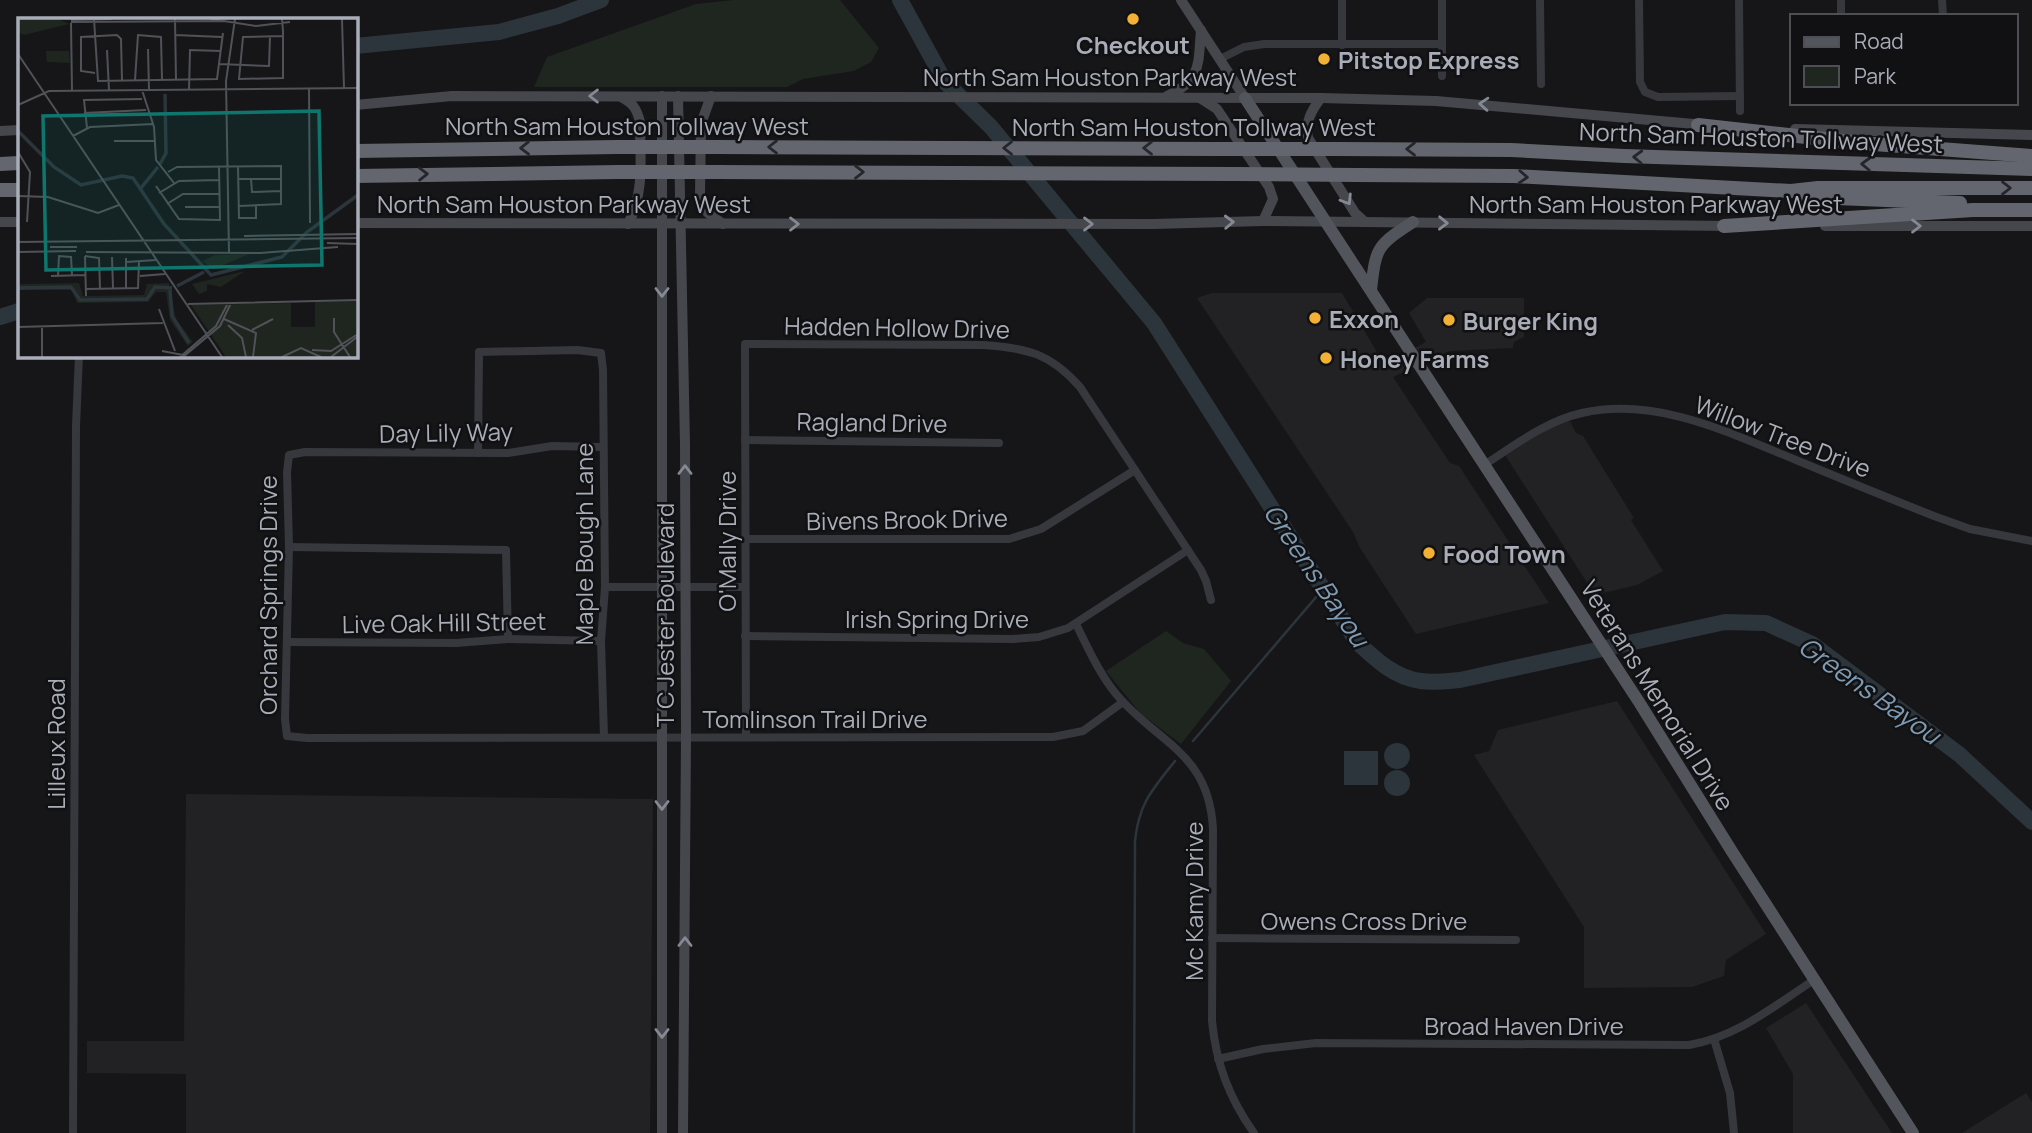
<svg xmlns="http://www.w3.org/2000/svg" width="2032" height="1133" font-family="Manrope,sans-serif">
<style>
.built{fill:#222225}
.green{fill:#1e261f}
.water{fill:#2c353c}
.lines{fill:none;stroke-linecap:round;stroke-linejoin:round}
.stream{stroke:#2c353c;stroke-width:2.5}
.river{stroke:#2c353c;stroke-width:16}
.street{stroke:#37383d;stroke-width:8}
.secondary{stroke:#45474d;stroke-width:10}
.primary{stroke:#53555c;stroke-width:12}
.highway{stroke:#63666e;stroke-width:14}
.highway-bridge{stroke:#63666e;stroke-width:14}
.oneway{stroke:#858993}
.oneway2{stroke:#26262a}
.poi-dot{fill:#f2b134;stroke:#111113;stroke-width:2.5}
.labels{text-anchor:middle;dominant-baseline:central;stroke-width:5;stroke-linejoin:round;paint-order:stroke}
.poi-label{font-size:24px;font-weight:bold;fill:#a8adb8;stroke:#111113;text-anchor:start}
.street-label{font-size:24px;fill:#a8adb8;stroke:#111113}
.water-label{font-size:26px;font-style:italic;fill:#7f9bb3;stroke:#111113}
.inset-river{fill:none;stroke:#2c353c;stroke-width:3.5}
.inset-road{fill:none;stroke:#505258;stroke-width:2}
.view{fill:#0f766e;fill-opacity:0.15;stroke:#0f766e;stroke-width:3.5}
.inset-edge{fill:none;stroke:#a8adb8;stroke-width:3.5}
</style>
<rect width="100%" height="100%" fill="#161618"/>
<g class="built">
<path d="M1212,293H1342L1384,364L1426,342L1409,313L1427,298H1524V337L1514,342L1513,348L1450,351L1393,377L1450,463L1459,466L1549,603L1416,634L1360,548L1353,532L1197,298Z"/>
<path d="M1570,421L1576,433L1583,436L1634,518L1631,520L1663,571L1637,585L1595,595L1505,455L1550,427Z"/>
<path d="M1617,701L1766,934L1726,960L1724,976L1692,987L1584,988V927L1474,755L1489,751L1498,730Z"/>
<path d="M186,794L653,799L650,1133H186V1074L87,1073V1041H184Z"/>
<path d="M1806,1003L1892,1133H1793V1074L1766,1028Z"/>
<path d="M2026,1093L2032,1102V1133H1962Z"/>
</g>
<g class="green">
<path d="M733,0H840L879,48L871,62L854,71L803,79L787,87H534L547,57L696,4Z"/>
<path d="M1166,631L1183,643L1204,649L1231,681L1181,744L1141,714L1106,671Z"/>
</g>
<g class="water">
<circle cx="1397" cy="756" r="13"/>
<rect x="1344" y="751" width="34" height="34"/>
<circle cx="1397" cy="783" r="13"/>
</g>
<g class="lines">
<g class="stream">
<path d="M1193,741L1323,589"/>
<path d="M1134,1133L1135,841C1139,803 1152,790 1175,761"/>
</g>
<g class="river">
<path d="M900,0L945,82L991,127L1154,323L1357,642C1375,659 1395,678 1421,681C1434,683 1447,681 1460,680L1725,622L1766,623L1812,644L1960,755L2032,822"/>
<path d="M355,46L499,32L558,16L601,0"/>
<path d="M0,317L19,311"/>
</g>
<g class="street">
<path d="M1342,0V45"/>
<path d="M1442,0V76"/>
<path d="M1540,0L1541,84"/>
<path d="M1639,0L1640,82L1645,92L1658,97L1740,96"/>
<path d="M1739,0L1740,111"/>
<path d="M1942,0L1943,16"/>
<path d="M1841,16V0"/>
<path d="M1220,59L1244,47L1264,44H1442"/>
<path d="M745,440L999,443"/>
<path d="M603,447L552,446L508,453L305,452L289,455L287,472L289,547L285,719L287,736L307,738L1053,737L1083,731L1123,702"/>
<path d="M478,453L479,352L577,350L601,353L603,370L605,587L601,641L604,737"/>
<path d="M1484,465C1515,445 1546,421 1582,413C1656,396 1730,433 1796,460C1842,479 1888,498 1934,516L1970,529L2032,541"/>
<path d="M746,539H1009L1041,529L1135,470"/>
<path d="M289,547L506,550L508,639"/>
<path d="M605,587H745"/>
<path d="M1076,624C1088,648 1099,673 1116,694C1158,744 1209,752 1213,829L1212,1021C1216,1063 1229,1098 1254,1133"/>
<path d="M745,636L1013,639L1039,637L1068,628L1188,550"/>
<path d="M287,642L456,643L508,639L601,641"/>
<path d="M746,737L745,344L983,345C1027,348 1050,353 1080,387L1201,570L1206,581L1211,600"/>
<path d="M1212,938L1516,940"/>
<path d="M1714,1039L1730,1093L1734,1133"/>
<path d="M1218,1059L1263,1049L1316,1043L1689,1045C1737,1037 1774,1006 1814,980"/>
<path d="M73,1133L76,426L79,355"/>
</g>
<g class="secondary">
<path d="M1181,0L1245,98"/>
<path d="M678,96L685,444L686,737L683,1133"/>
<path d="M711,96L701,124L700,193L701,205L708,213L723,224"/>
<path d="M1167,96C1202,80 1198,64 1201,30"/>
<path d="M621,97C633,103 637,109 640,122C640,157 645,193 628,224"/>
<path d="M1200,98L1217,109L1269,187L1273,199L1263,221"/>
<path d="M1321,98C1311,111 1305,122 1308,138L1355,213L1365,222"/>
<path d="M355,105L452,96L1321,98L1436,101L1705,125"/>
<path d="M1795,129L2032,135"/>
<path d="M0,131L19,130"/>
<path d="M0,222H19"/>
<path d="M355,223L1153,224L1263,221L1732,226"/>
<path d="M1825,226H2032"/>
<path d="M662,1133V96"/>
</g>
<g class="primary">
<path d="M1245,98L1639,702L1731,850L1913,1133"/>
<path d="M1371,290C1376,247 1376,246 1413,222"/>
</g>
<g class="highway">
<path d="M1698,125L1861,143L2032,156"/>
<path d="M717,147L1217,149"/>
<path d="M1339,149L1511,150L1624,156L2032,169"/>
<path d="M355,151L617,147"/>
<path d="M0,164L19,163"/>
<path d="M717,172L1234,174"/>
<path d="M1357,175L1514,176L1791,191L1818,188H2032"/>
<path d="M355,176L618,172"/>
<path d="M0,190H19"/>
<path d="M1803,195L1812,197L1960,203"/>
<path d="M1724,226L1973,210H2032"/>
</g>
<g class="highway-bridge">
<path d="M617,147H717"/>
<path d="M1217,149H1339"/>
<path d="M618,172H717"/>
<path d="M1234,174L1357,175"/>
</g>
</g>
<defs><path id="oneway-chevron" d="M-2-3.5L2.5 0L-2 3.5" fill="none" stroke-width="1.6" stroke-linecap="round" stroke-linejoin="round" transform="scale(1.75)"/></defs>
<g class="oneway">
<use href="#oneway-chevron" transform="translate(594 96) rotate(180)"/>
<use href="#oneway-chevron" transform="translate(1484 104) rotate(-176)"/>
<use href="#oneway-chevron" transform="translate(1347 200) rotate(58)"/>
<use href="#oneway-chevron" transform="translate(1229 222) rotate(-2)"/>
<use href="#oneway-chevron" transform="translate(1443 223) rotate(1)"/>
<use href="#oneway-chevron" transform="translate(794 224)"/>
<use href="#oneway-chevron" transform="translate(1088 224)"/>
<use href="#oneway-chevron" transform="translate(1916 226)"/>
<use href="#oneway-chevron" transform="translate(662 292) rotate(90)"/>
<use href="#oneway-chevron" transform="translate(685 470) rotate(-90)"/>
<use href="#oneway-chevron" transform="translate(662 805) rotate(90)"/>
<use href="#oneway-chevron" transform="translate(685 942) rotate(-90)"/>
<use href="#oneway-chevron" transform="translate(662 1033) rotate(90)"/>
</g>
<g class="oneway2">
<use href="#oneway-chevron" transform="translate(773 147) rotate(-180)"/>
<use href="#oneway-chevron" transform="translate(525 148) rotate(179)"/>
<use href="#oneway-chevron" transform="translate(1008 148) rotate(-180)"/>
<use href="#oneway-chevron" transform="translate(1148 148) rotate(-180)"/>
<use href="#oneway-chevron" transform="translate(1411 149) rotate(-180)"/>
<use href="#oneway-chevron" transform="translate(1638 157) rotate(-178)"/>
<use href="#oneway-chevron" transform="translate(1866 164) rotate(-178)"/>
<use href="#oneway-chevron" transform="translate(859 172)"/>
<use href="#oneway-chevron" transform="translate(423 174) rotate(-1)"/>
<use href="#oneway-chevron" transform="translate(1523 177) rotate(3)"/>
<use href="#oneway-chevron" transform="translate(2006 188)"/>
</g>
<g class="poi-dot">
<circle cx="1133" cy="19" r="7"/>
<circle cx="1324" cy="59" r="7"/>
<circle cx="1315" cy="318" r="7"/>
<circle cx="1449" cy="320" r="7"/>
<circle cx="1326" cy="358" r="7"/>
<circle cx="1429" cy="553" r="7"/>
</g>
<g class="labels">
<g class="poi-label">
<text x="1133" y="44" text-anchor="middle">Checkout</text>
<text x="1338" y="59">Pitstop Express</text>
<text x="1329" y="318">Exxon</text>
<text x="1463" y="320">Burger King</text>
<text x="1340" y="358">Honey Farms</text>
<text x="1443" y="553">Food Town</text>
</g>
<g class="street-label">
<text x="1110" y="76">North Sam Houston Parkway West</text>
<text x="627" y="125">North Sam Houston Tollway West</text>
<text x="1194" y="126">North Sam Houston Tollway West</text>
<text transform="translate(1761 137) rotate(2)">North Sam Houston Tollway West</text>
<text x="564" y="203">North Sam Houston Parkway West</text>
<text x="1656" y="203">North Sam Houston Parkway West</text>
<text transform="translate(897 327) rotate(1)">Hadden Hollow Drive</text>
<text transform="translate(872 422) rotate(1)">Ragland Drive</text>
<text transform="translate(446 432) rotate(-1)">Day Lily Way</text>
<text transform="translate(1783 436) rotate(21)">Willow Tree Drive</text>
<text transform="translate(907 519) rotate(-1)">Bivens Brook Drive</text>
<text transform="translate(726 541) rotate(-90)">O'Mally Drive</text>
<text transform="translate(583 544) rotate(-90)">Maple Bough Lane</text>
<text transform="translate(267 595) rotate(-90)">Orchard Springs Drive</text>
<text transform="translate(664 615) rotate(-90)">T C Jester Boulevard</text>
<text x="937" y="618">Irish Spring Drive</text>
<text transform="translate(444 622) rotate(-1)">Live Oak Hill Street</text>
<text transform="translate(1658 695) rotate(58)">Veterans Memorial Drive</text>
<text x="815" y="718">Tomlinson Trail Drive</text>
<text transform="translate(55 744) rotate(-90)">Lilleux Road</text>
<text transform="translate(1193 901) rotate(-90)">Mc Kamy Drive</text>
<text x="1364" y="920">Owens Cross Drive</text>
<text x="1524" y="1025">Broad Haven Drive</text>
</g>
<g class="water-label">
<text transform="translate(1317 575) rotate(56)">Greens Bayou</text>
<text transform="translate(1870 690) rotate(35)">Greens Bayou</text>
</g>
</g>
<g transform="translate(18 18)">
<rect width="340" height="340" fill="#161618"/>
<path d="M0,1H40L51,6L6,17L0,14ZM28,33H51L52,45L29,44ZM231,236L196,251L184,243L197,237ZM227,253L203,269L189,266V273L181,276L174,266ZM61,265L65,278L126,277L129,266L151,265L158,301L175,324L170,328L152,302L148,274H138L130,284L59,285L54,272H0V266ZM339,283V339H208L173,287L273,285V309H297V284Z" fill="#1e261f"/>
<path class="inset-river" d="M0,113L36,149L63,167L104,158L115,160L146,206L193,257L264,239L289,214L340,177M142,146L148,135L147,76M123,170L140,149M159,268L186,254M0,270L53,269L62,282L129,281L137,269L154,270M152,272L154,298L171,325"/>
<path class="inset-road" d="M76,1L80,63L199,61L205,15M157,1L158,62M193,1L238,8L272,4M264,1L265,13V60L221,61L225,19L265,18M324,1L326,70M53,2L94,1M53,4L207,3M53,5L54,73M157,17L204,19M130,31L131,71M89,32L91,72M0,36L204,339M201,46L251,48L252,19M77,55L63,53V19L99,17L103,21L104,62M117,62L120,17L143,19L144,62M291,70L292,205M124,72L136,109L138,142L156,165M171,72L172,32L203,33M0,87L31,73L340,70M66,95L128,92M69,110L66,82L124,81M55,118L72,109L136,106M96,123H137M0,134L12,154L9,204M220,148L221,200H238V187M150,154L159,149L263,148V186L221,188M220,161H263M233,161L234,174L263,173M138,168L161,201L202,202L201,149M141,175L161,163L201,162M0,178L30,179L80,195L101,187M149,186L165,176H201M167,189H201M226,218L340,216M0,224L340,220M309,225L340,226M32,229H59M0,234L58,233M68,234L242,235L320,229M211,235L208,63L217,1M67,238L81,240L82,270M67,238L68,278M94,239L95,270M108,240V270M108,244L138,242M33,258L68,257M40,258L41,238L53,239L54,257M122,258L147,256M68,271L120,270L121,244M170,286L340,282M141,291L157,333M206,301L238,315L235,339M210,307L224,320L228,339M316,307V300V314L332,339M24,308V339M0,309L145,305M234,312L255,301L248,305M294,332L313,333L340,316M144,333L165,337M162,339L198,308L210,285M165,339L202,308L213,285M264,339L283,330L303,339M313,339L339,319"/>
<path class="view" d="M301,93L304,247L28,252L25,98Z"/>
<rect width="340" height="340" class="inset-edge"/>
</g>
<rect x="1790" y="14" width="228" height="91" fill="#111113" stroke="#4d4f55" stroke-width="2"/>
<rect x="1804" y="37" width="35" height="10" fill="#53555c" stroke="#4d4f55" stroke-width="2"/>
<text x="1854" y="49" font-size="21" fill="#a8adb8">Road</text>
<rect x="1804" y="66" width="35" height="21" fill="#1e261f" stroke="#4d4f55" stroke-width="2"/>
<text x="1854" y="84" font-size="21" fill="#a8adb8">Park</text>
</svg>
